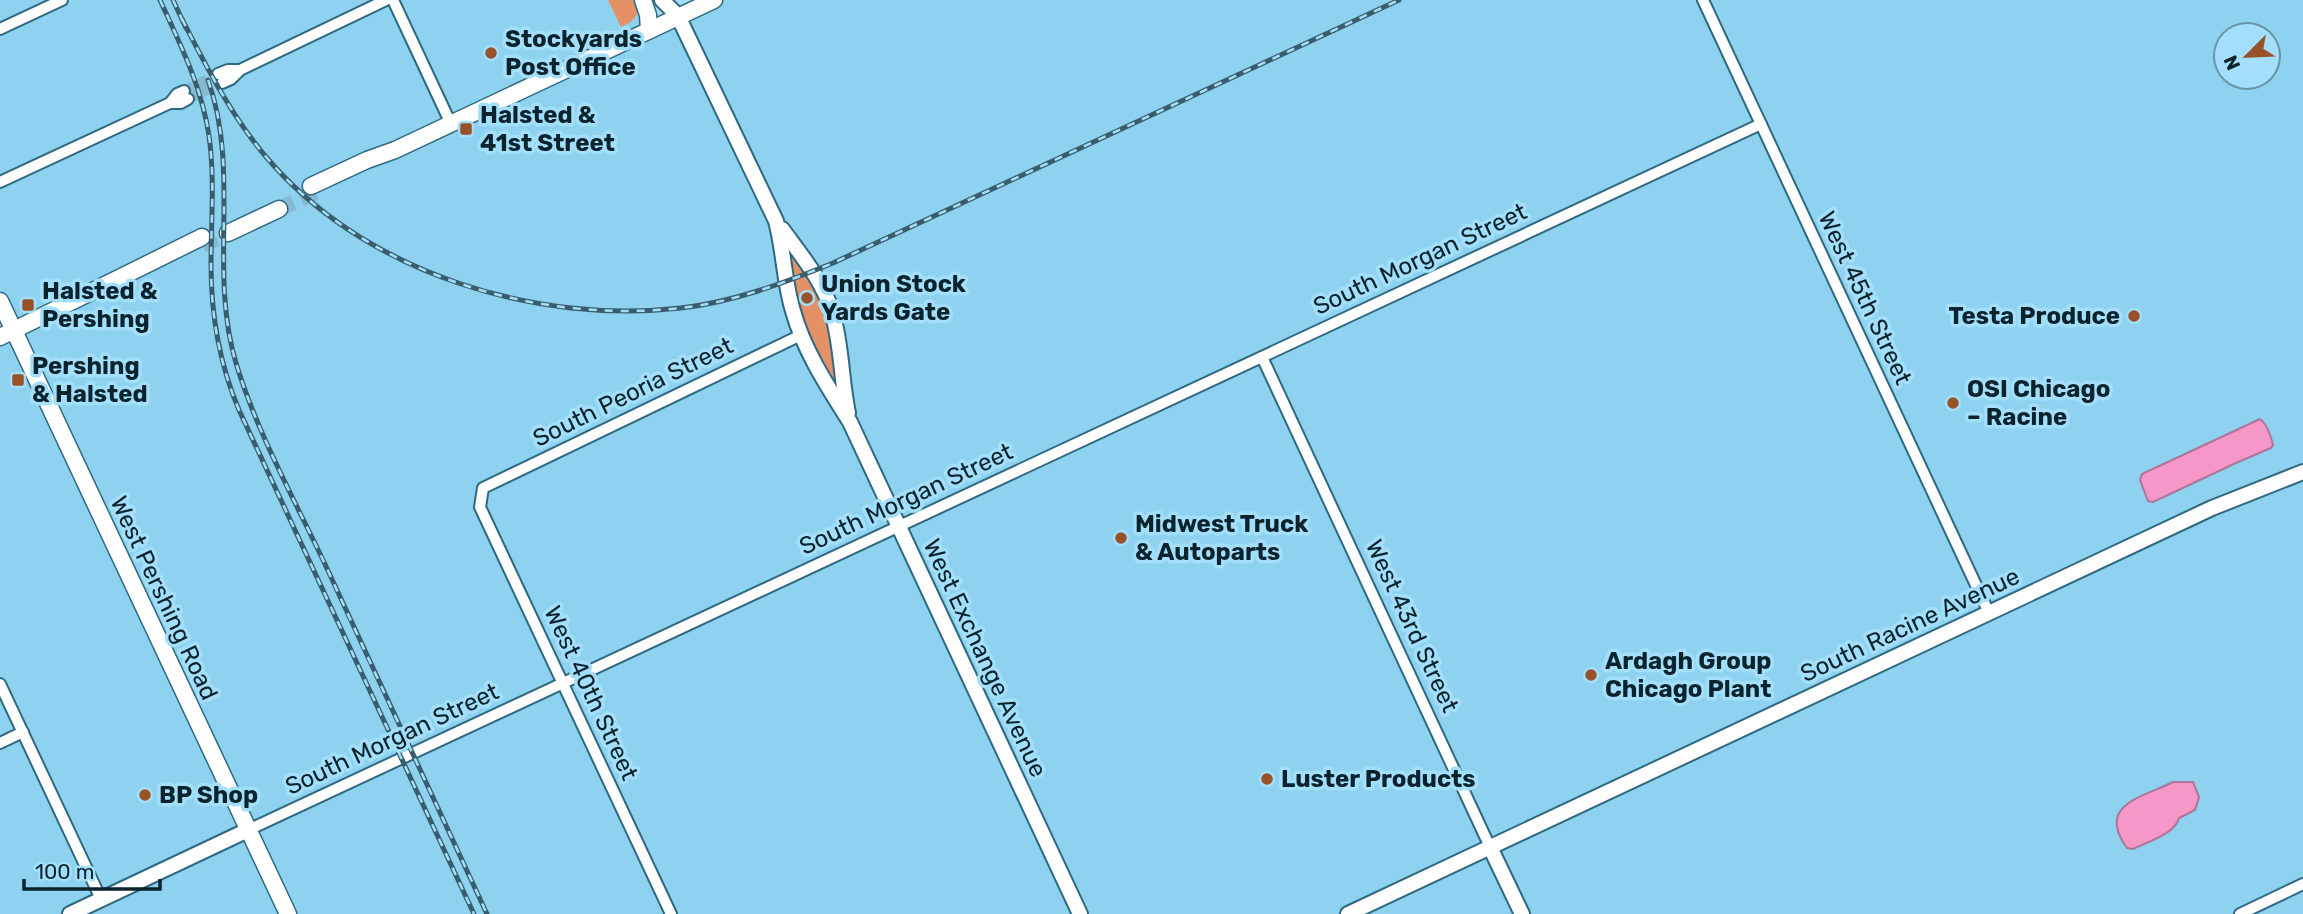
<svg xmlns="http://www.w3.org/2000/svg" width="2303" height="914" font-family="Rubik,sans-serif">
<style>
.built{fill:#8ed2f0;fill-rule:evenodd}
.green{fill:#e49166}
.water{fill:#f598c8;stroke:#ae759a;stroke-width:2}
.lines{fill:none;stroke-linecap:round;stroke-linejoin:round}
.minor-tunnel{stroke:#84b9d1;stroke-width:10;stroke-dasharray:10 5;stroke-linecap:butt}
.secondary-tunnel{stroke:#84b9d1;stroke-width:16;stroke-dasharray:16 8;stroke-linecap:butt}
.minor-casing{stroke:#2f6981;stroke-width:14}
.tertiary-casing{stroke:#2f6981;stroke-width:18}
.secondary-casing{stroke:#2f6981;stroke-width:19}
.minor{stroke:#fff;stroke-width:10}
.tertiary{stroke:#fff;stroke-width:14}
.secondary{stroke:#fff;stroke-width:16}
.rail-casing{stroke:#395d6c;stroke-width:5}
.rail{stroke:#a3dffa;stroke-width:2.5;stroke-dasharray:8;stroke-linecap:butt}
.poi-dot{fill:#98522a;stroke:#a3dffa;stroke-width:2.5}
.labels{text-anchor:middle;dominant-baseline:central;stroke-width:7;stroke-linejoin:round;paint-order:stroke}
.poi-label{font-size:24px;font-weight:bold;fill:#0a232d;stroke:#a3dffa;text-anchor:start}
.street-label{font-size:24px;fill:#0a232d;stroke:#a3dffa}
</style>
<rect width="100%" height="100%" fill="#a3dffa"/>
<path class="built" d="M0,0H640L660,25L715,0H2303V914H0V344L20,333L0,289ZM2226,35H2268V77H2226Z"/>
<g class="green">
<path d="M608,0H633C643,14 634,21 621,27Z"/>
<path d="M790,255H793C825,299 830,326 836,379V384L833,385L809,339L799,311Z"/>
</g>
<g class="water">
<path d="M2260,419C2267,424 2271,437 2273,445L2271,448L2236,463L2153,502L2148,501L2140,480L2142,474Z"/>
<path d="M2173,782H2193L2199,797L2195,810L2179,818C2175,834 2147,842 2133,849L2127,848C2095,804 2144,797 2173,782Z"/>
</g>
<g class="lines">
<g class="minor-tunnel">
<path d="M184,91L218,74"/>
<path d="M188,99L222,83"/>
</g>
<g class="secondary-tunnel">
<path d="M279,209L318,191"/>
<path d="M202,245L228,233"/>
</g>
<defs>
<g id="minor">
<path d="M393,0L451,124"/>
<path d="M1703,0L1989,613"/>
<path d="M0,29L62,0"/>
<path d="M218,74L228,70H240"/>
<path d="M222,83L231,79L240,70L386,0"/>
<path d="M170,103L177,94L184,91"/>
<path d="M0,182L170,103H181L188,99"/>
<path d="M1262,357L1490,847"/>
<path d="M0,684L101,899"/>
<path d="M0,743L23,732"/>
<path d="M248,830L1761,124"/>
<path d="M671,914L480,507L483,488L801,335"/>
<path d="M2240,914L2303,884"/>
</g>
<g id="tertiary">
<path d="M662,0L678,16L776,221C784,251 784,282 793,311C804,351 828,387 850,422L1080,914"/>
<path d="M782,229C801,255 823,281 832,312C842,345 841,380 848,413"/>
<path d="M1490,847L1522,914"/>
<path d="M70,914L248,830"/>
<path d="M1348,914L2212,508L2303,472"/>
</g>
<g id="secondary">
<path d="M643,0L648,15L649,30"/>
<path d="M311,186L367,160L395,150L714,0"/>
<path d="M228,233L279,209"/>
<path d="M0,301L288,914"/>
<path d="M0,337L202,237"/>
</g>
</defs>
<use href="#minor" class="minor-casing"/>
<use href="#tertiary" class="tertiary-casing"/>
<use href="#secondary" class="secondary-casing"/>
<use href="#minor" class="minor"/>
<use href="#tertiary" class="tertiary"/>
<use href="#secondary" class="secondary"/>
<defs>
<g id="rail">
<path d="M160,0C180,44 202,87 209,136C215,178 211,221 211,264C211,315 219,363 239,410L474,914"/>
<path d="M173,0L186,28"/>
<path d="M182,19C208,70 236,125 275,167C373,275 538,324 681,308C734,302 784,283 833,263L1399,0"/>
<path d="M208,80C241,172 208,270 236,363C256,430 294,499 324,562C378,680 433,797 487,914"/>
</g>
</defs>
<use href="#rail" class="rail-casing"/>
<use href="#rail" class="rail"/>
</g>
<g class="poi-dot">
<circle cx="491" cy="53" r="7"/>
<rect x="459" y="122" width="14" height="14" rx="3.5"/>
<circle cx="807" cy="298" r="7"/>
<rect x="21" y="298" width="14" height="14" rx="3.5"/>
<circle cx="2134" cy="316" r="7"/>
<rect x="11" y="373" width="14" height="14" rx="3.5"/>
<circle cx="1953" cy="403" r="7"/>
<circle cx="1121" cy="538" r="7"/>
<circle cx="1591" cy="675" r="7"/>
<circle cx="1267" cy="779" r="7"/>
<circle cx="145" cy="795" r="7"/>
</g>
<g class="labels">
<g class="poi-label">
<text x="505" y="39">Stockyards<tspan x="505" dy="28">Post Office</tspan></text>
<text x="480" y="115">Halsted &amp;<tspan x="480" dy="28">41st Street</tspan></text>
<text x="821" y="284">Union Stock<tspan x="821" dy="28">Yards Gate</tspan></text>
<text x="42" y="291">Halsted &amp;<tspan x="42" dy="28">Pershing</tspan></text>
<text x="2120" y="316" text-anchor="end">Testa Produce</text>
<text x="32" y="366">Pershing<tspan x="32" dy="28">&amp; Halsted</tspan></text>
<text x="1967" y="389">OSI Chicago<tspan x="1967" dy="28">– Racine</tspan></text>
<text x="1135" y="524">Midwest Truck<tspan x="1135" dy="28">&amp; Autoparts</tspan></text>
<text x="1605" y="661">Ardagh Group<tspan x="1605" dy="28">Chicago Plant</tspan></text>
<text x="1281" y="779">Luster Products</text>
<text x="159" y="795">BP Shop</text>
</g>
<g class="street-label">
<text transform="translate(1420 259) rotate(-25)">South Morgan Street</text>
<text transform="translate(1865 298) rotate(65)">West 45th Street</text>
<text transform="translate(633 392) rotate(-26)">South Peoria Street</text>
<text transform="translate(906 499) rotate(-25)">South Morgan Street</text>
<text transform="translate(164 598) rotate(65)">West Pershing Road</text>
<text transform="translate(1910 625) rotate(-25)">South Racine Avenue</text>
<text transform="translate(1412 626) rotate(65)">West 43rd Street</text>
<text transform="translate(985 658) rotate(65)">West Exchange Avenue</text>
<text transform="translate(591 693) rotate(65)">West 40th Street</text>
<text transform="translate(392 739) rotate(-25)">South Morgan Street</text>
</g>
</g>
<g transform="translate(2247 56) rotate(246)"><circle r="33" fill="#a3dffa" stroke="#6694a8" stroke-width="2"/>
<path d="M0-5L12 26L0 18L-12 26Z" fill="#98522a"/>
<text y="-10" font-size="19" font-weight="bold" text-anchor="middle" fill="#0a232d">N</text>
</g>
<path d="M24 879v10h136v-10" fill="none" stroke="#0a232d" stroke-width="3.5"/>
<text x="35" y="879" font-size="21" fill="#0a232d" stroke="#a3dffa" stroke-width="5" paint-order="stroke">100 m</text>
</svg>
